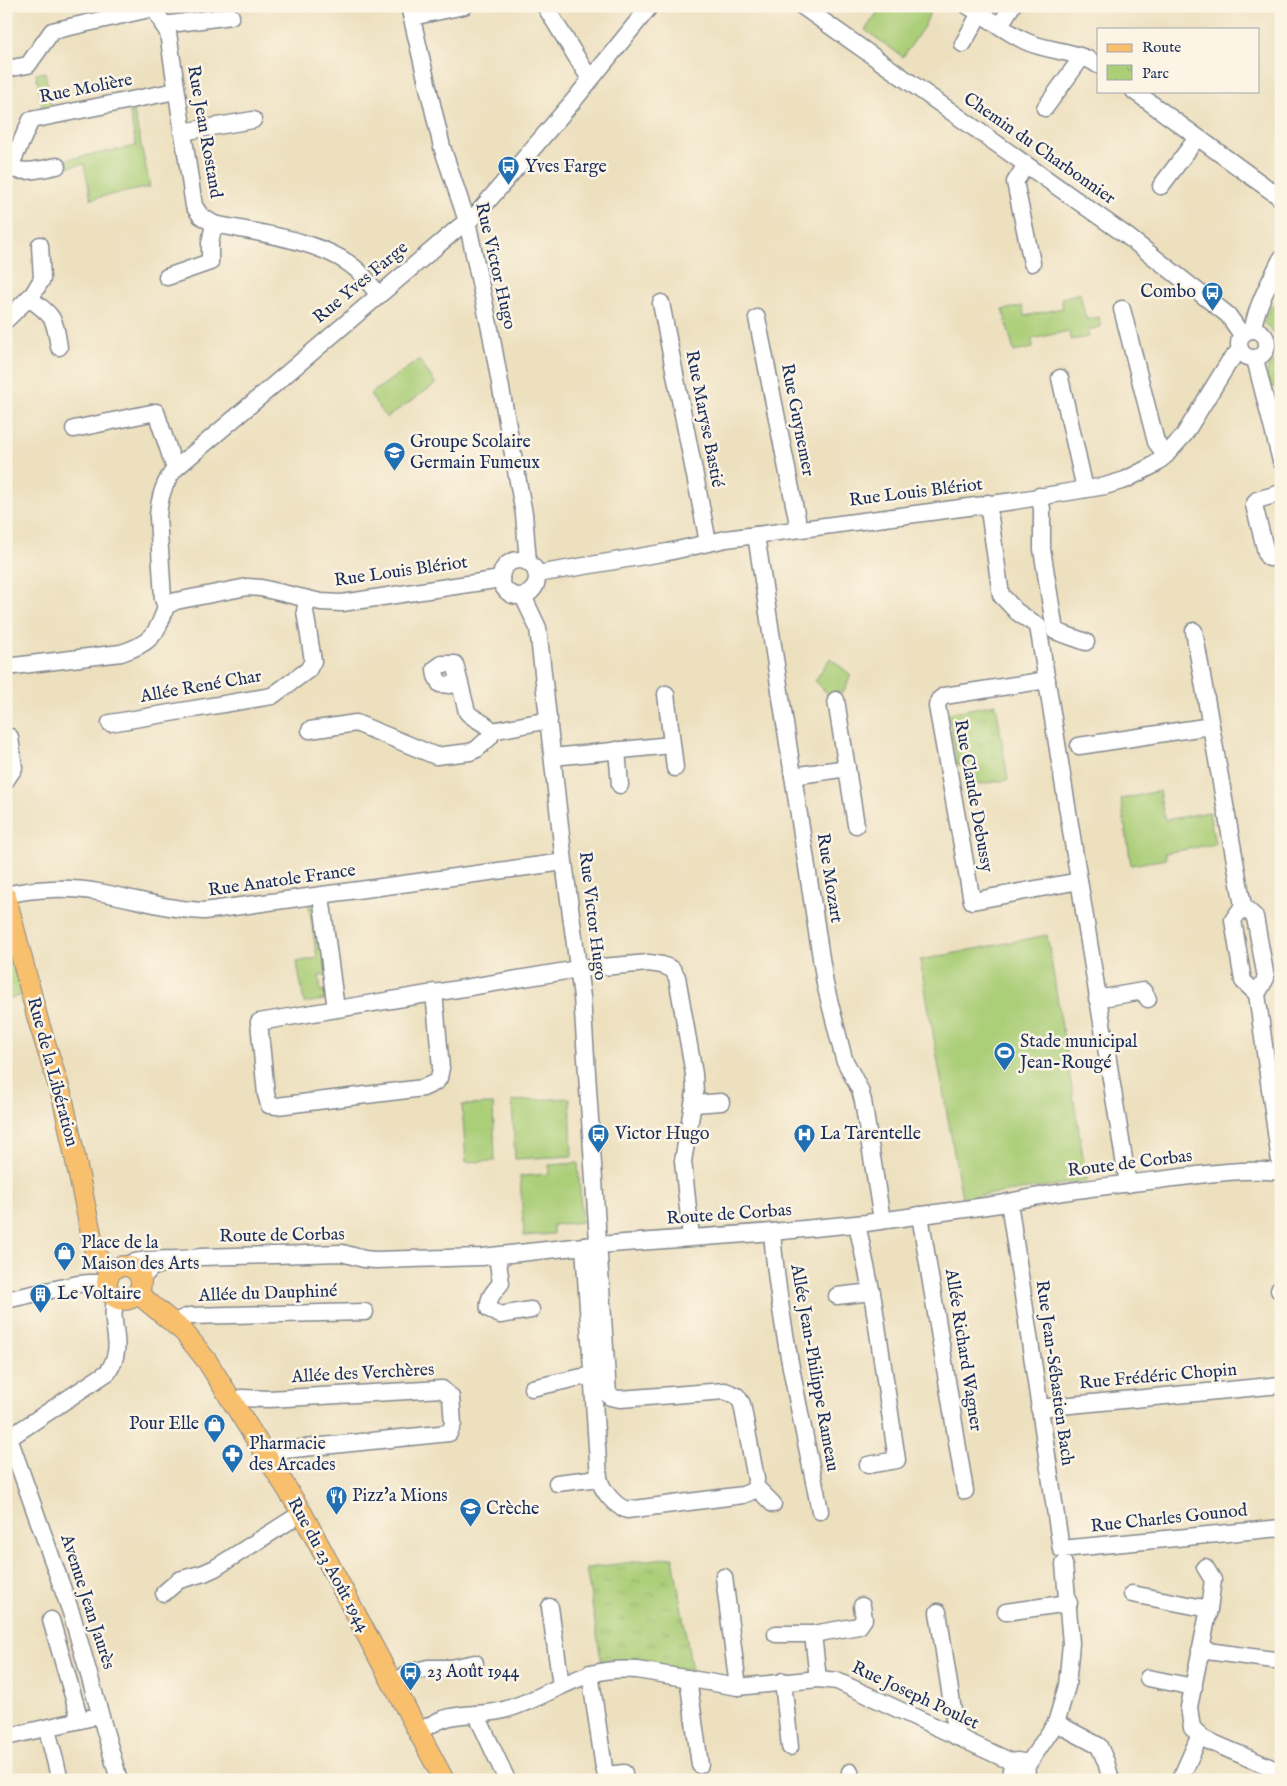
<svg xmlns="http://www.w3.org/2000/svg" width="1287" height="1786" font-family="'IM FELL English',serif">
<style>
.grass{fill:#abce78;stroke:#637e6b}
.park{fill:url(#park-tufts);stroke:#637e6b}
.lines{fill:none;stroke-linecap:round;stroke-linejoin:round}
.minor-casing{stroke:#84888e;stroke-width:19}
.major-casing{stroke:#84888e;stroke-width:22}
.minor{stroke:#fff;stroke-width:16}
.major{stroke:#f8bf6c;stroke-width:20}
.labels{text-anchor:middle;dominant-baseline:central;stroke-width:5;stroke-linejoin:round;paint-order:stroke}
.street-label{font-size:18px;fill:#1b2f5e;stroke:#fcf5e5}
.poi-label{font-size:18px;fill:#1b2f5e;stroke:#fcf5e5;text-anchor:start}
</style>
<defs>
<pattern id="park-tufts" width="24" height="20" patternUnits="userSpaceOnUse" patternTransform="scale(1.25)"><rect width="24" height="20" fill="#abce78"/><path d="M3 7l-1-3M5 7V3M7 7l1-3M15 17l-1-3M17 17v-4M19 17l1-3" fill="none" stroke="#93b16a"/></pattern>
</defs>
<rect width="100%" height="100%" fill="#fcf5e5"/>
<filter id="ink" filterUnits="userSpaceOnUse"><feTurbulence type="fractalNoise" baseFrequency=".02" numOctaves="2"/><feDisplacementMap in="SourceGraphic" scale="10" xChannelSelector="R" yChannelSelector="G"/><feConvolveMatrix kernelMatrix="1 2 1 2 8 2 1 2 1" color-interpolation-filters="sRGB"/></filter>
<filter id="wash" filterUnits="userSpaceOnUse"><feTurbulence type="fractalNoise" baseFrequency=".0096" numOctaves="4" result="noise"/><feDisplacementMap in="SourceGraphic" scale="20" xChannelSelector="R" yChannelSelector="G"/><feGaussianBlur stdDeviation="1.12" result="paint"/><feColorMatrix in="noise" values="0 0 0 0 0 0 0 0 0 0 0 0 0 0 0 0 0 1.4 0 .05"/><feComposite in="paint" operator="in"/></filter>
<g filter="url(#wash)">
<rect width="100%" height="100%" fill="#ede0bf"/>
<g class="grass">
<path d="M882,6H932L925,25L903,57L865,30Z"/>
<path d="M45,72L52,109L43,111L36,74Z"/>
<path d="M133,107L150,187L91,199L84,164L65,167L64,160L136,146L129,108Z"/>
<path d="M1080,293L1086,319L1099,317L1101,327L1088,330L1089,337L1071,340L1068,331L1032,339L1033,348L1014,352L1003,310L1022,306L1025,316L1063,308L1061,298Z"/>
<path d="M1271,305L1281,312V338L1277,337L1263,322Z"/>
<path d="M419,360L436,384L386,418L370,394Z"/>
<path d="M1272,363L1281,364V385L1270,388L1266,376L1269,365Z"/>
<path d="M830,658L851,675L843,693L836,692L829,695L815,681Z"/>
<path d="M1159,791L1165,820L1209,812L1215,844L1165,853L1166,859L1131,865L1121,799Z"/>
<path d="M309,905H314L320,912L327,975L319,976L321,991H329L330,999L304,1003L297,962L317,958Z"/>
<path d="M1047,935L1087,1181L962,1198L920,960Z"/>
<path d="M570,1098L572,1156L515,1159L512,1101Z"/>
<path d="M493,1104L495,1161L466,1162L462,1105Z"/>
<path d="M578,1163L582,1222L553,1225V1234L524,1236L520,1176L549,1174V1165Z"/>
</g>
<g class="park">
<path d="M996,704L1008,780L969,786L965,766L957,765L948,713Z"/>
<path d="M6,927L26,995L6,999Z"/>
<path d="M673,1557L692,1671L630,1663L602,1665L586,1568Z"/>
</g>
</g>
<g filter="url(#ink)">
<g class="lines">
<defs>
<g id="minor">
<path d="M153,6L168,33L194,206L201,216L214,224C257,233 323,240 356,269C365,276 371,286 379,295"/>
<path d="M409,6L442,147L467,221L491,334L524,514L528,562"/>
<path d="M545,6L590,79"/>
<path d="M802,6L1127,236L1228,315L1242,335"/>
<path d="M968,6C987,17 1005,31 1025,41C1048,52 1077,50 1098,65"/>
<path d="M412,17L464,6"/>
<path d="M163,25L231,16"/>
<path d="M1000,25L1012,6"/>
<path d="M963,44L980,13"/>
<path d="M6,69L28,65L52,31L154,8"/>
<path d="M1134,91L1281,198"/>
<path d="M1045,108L1082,57"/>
<path d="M182,132L253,120"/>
<path d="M1026,165L1015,182L1032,263"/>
<path d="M9,168C25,174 41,169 57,166"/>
<path d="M6,171H8L31,120L176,91"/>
<path d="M1161,186L1197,138"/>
<path d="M167,277L210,262V243L214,224"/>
<path d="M29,298C54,317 54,316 59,347"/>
<path d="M661,303L708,542"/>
<path d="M1122,309L1156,442L1166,455"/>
<path d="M757,318L799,529"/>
<path d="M6,320L33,294L42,279L40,245"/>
<circle cx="1253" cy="344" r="14"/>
<path d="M1253,330C1255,308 1271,280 1281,259"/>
<path d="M1255,359L1281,461"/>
<path d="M1060,378L1085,489"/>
<path d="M74,429L156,412L175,469"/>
<path d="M1281,493L1257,500L1254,505L1267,556L1270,558L1281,556"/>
<path d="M1039,496L1042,509V549L1055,631L1086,642"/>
<path d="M988,503L1001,595L1017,612L1038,626L1128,1184"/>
<path d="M756,535L825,984L844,1059L860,1090L863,1101L882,1220"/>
<circle cx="519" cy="578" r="18"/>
<path d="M537,574L668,552L726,539L1014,501L1105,486L1125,480L1154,465L1166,455L1184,435L1229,362L1240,350"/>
<path d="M523,596L538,628L564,862L582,997L608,1394L610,1397L620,1399L725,1391L737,1396L742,1404L756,1479L755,1490L743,1495L627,1510C615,1506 602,1491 599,1478L584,1246"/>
<path d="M166,606L163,599L158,517C159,499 163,483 175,469L458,228L476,215L575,99L650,6"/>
<path d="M1194,631L1243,906L1255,917L1266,978L1257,994L1280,1162V1172"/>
<path d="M6,667L121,653C150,644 158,634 166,606L176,601L247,587L261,588L321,602L342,603L501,579"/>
<path d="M1047,680L944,696L939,700L937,706L972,901L1079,881"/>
<path d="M666,694L675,768"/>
<path d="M836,700L856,825"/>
<path d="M110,723L272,696L308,670L313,661L305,611L307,599"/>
<path d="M310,730L356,723L436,756L470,752L477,749L490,737L492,731C485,722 474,720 467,712L455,664H442L435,669L436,676L440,684L450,685L459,683"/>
<path d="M492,731L549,720"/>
<path d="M1079,746L1211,726"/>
<path d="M617,750L620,785"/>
<path d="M553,757L671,745"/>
<path d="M793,776L847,768"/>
<path d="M6,780L14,768L10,737"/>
<path d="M6,895C35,888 69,887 98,892C134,898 168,910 204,911L564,862"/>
<path d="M321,896L336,1009"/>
<path d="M1243,906L1233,920L1243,981L1257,994"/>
<path d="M434,992L441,1068L439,1078L436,1082L423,1088L277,1106L269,1105L266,1094L259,1022L578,969L649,963L662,965L672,969L677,977L694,1074"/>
<path d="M1097,999L1143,991L1148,999"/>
<path d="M694,1104L721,1102"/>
<path d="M1009,1202L1061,1549L1281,1528"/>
<path d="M920,1215L965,1491"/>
<path d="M857,1224L873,1299L897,1460L868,1465"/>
<path d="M772,1232C779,1326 802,1419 820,1511"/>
<path d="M691,1237L683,1161L695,1092L694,1076"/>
<path d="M497,1256L501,1283C494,1292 487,1298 489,1309L500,1315L531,1310"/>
<path d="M123,1266C141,1258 159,1260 178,1259C186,1259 193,1258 201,1257L342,1253L364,1259L375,1260L482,1257L584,1246L772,1232L866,1223L1000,1204C1052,1192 1106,1186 1159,1180C1198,1175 1241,1168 1281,1172"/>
<path d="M141,1279L151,1268L165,1263"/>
<path d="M1279,1290H1281"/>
<path d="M837,1296L872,1292"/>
<path d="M6,1300L78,1284L90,1283H107"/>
<path d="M174,1322L189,1316L365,1312"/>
<path d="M532,1388L582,1377L604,1375"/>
<path d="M232,1402L241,1398L269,1399L442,1389L451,1397L453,1424L449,1433L274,1451L263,1454"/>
<path d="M1039,1408L1281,1385"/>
<path d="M9,1438L72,1615L119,1780"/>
<path d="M6,1440L108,1372C127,1343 107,1326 116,1298"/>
<path d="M557,1483L599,1478"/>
<path d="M756,1487L773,1504"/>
<path d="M1205,1567L1213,1580L1209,1609L1189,1707L1192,1728L1204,1739L1281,1772"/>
<path d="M724,1577L738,1687"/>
<path d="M164,1593L179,1580L204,1573L215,1568L302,1513"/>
<path d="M1132,1594L1209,1609"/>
<path d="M550,1607L561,1685"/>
<path d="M938,1612L957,1737"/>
<path d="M1006,1612L1069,1603"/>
<path d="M51,1620L80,1720"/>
<path d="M776,1634H813L859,1626L864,1619L862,1606"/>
<path d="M813,1634L818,1679"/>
<path d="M1200,1650L1281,1661"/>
<path d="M590,1673L604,1768L606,1775L624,1773"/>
<path d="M688,1678L700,1765"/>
<path d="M1148,1678L1194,1687"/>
<path d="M783,1681L790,1747"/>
<path d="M392,1682L416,1671L428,1668H450L475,1663"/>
<path d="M478,1714L480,1722L507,1780"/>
<path d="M1056,1723L1099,1746L1106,1762L1111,1780"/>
<path d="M47,1729L60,1780"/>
<path d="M419,1731C427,1727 435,1722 443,1719C463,1712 487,1716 507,1709C557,1694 581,1665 637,1670L738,1687L818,1679L837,1681L1014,1763"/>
<path d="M6,1737L89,1718"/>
<path d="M1026,1767L1056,1723L1067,1686L1071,1643L1064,1564"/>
<path d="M850,1772L852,1780"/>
<path d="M1181,1778L1200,1735"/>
<path d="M1012,1780C1009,1774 1011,1765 1017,1761L1023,1762C1028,1768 1028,1773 1024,1780"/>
</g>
<g id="major">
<path d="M6,897L38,1020L63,1100L95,1252L99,1260L111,1272"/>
<circle cx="124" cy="1283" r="17"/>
<path d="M137,1293L184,1332L207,1361L302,1513L444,1780"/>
</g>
</defs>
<use href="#minor" class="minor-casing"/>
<use href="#major" class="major-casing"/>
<use href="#minor" class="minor"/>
<use href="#major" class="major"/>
</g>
</g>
<defs>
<symbol id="bus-pin" viewBox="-11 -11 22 30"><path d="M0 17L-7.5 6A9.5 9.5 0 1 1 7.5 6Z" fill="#1f6fb2" stroke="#fcf5e5"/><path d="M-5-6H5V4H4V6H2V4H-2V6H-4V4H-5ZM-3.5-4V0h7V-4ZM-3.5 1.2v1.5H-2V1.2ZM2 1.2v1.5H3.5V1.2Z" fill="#fff"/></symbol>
<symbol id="school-pin" viewBox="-11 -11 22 30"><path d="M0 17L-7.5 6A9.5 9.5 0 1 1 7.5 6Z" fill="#1f6fb2" stroke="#fcf5e5"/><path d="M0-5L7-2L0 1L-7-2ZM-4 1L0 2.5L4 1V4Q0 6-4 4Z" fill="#fff"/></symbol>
<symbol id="stadium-pin" viewBox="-11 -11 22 30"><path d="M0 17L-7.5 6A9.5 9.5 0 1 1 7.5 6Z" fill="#1f6fb2" stroke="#fcf5e5"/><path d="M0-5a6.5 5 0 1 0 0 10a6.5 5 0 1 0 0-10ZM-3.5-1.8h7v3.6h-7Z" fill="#fff"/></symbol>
<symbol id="hospital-pin" viewBox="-11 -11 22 30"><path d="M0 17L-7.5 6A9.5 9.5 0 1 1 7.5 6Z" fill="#1f6fb2" stroke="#fcf5e5"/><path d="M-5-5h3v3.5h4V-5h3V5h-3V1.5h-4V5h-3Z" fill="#fff"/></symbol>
<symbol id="shop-pin" viewBox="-11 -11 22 30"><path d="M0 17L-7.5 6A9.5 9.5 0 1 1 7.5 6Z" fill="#1f6fb2" stroke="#fcf5e5"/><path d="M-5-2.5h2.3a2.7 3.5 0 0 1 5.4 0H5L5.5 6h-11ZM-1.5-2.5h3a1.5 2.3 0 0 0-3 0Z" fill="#fff"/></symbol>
<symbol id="building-pin" viewBox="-11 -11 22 30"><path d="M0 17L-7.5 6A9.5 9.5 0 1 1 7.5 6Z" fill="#1f6fb2" stroke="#fcf5e5"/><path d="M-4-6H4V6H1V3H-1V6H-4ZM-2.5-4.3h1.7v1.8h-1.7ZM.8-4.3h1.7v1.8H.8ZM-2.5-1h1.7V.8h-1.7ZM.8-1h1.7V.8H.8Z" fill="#fff"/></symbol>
<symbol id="pharmacy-pin" viewBox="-11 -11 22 30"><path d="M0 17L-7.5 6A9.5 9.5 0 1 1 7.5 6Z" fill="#1f6fb2" stroke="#fcf5e5"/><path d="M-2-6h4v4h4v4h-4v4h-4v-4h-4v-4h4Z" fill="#fff"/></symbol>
<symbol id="restaurant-pin" viewBox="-11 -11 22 30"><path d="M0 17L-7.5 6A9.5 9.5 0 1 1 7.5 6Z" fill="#1f6fb2" stroke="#fcf5e5"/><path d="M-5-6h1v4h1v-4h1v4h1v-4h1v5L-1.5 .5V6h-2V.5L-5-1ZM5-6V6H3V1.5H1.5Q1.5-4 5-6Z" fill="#fff"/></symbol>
</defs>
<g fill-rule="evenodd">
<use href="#bus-pin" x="496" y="154" width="25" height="34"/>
<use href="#bus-pin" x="1200" y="280" width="25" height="34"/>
<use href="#school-pin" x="382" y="440" width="25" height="34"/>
<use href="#stadium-pin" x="992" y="1040" width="25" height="34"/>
<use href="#bus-pin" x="586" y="1122" width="25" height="34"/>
<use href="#hospital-pin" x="792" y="1122" width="25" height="34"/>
<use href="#shop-pin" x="52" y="1240" width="25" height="34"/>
<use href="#building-pin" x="28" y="1282" width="25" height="34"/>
<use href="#shop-pin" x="202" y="1412" width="25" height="34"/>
<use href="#pharmacy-pin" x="220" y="1442" width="25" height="34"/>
<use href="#restaurant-pin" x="324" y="1484" width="25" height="34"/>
<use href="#school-pin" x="458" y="1496" width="25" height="34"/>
<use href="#bus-pin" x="398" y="1660" width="25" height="34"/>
</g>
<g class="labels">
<g class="street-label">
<text transform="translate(86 89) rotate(-11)">Rue Molière</text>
<text transform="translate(204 132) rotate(80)">Rue Jean Rostand</text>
<text transform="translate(1039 149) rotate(35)">Chemin du Charbonnier</text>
<text transform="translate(495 266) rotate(77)">Rue Victor Hugo</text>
<text transform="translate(361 283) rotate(-40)">Rue Yves Farge</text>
<text transform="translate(704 419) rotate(79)">Rue Maryse Bastié</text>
<text transform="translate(797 420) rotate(79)">Rue Guynemer</text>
<text transform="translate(916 493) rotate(-7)">Rue Louis Blériot</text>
<text transform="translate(401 572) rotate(-8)">Rue Louis Blériot</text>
<text transform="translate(201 687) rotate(-10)">Allée René Char</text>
<text transform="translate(973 796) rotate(80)">Rue Claude Debussy</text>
<text transform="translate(829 878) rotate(81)">Rue Mozart</text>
<text transform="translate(282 881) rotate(-8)">Rue Anatole France</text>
<text transform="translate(592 916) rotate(83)">Rue Victor Hugo</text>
<text transform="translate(52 1072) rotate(75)">Rue de la Libération</text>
<text transform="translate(1130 1164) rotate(-7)">Route de Corbas</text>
<text transform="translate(729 1215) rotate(-4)">Route de Corbas</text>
<text transform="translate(282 1236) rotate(-1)">Route de Corbas</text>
<text transform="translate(268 1294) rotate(-2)">Allée du Dauphiné</text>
<text transform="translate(963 1350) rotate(81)">Allée Richard Wagner</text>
<text transform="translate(814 1368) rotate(80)">Allée Jean-Philippe Rameau</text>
<text transform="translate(1054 1373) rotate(82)">Rue Jean-Sébastien Bach</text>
<text transform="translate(363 1374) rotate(-3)">Allée des Verchères</text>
<text transform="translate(1158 1377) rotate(-5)">Rue Frédéric Chopin</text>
<text transform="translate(1169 1519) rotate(-6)">Rue Charles Gounod</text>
<text transform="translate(328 1565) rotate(61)">Rue du 23 Août 1944</text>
<text transform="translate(87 1602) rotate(72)">Avenue Jean Jaurès</text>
<text transform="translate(915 1696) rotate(25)">Rue Joseph Poulet</text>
</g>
<g class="poi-label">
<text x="525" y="167">Yves Farge</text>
<text x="1196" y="292" text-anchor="end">Combo</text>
<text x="410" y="442">Groupe Scolaire<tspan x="410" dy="21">Germain Fumeux</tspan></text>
<text x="1020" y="1042">Stade municipal<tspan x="1020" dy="21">Jean-Rougé</tspan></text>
<text x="615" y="1134">Victor Hugo</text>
<text x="820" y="1134">La Tarentelle</text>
<text x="81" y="1243">Place de la<tspan x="81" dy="21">Maison des Arts</tspan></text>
<text x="57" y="1294">Le Voltaire</text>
<text x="199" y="1424" text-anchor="end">Pour Elle</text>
<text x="249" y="1444">Pharmacie<tspan x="249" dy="21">des Arcades</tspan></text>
<text x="352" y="1496">Pizz'a Mions</text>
<text x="486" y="1509">Crèche</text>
<text x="427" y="1672">23 Août 1944</text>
</g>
</g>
<rect width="1287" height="1786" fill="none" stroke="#fcf5e5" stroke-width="25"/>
<rect x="1097" y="28" width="162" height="65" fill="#fcf5e5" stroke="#a2a6af"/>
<rect x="1107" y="44" width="25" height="8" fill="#f8bf6c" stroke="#a2a6af"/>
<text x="1142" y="52" font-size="15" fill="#1b2f5e">Route</text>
<rect x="1107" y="65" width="25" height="15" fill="url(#park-tufts)" stroke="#a2a6af"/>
<text x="1142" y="78" font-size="15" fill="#1b2f5e">Parc</text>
</svg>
